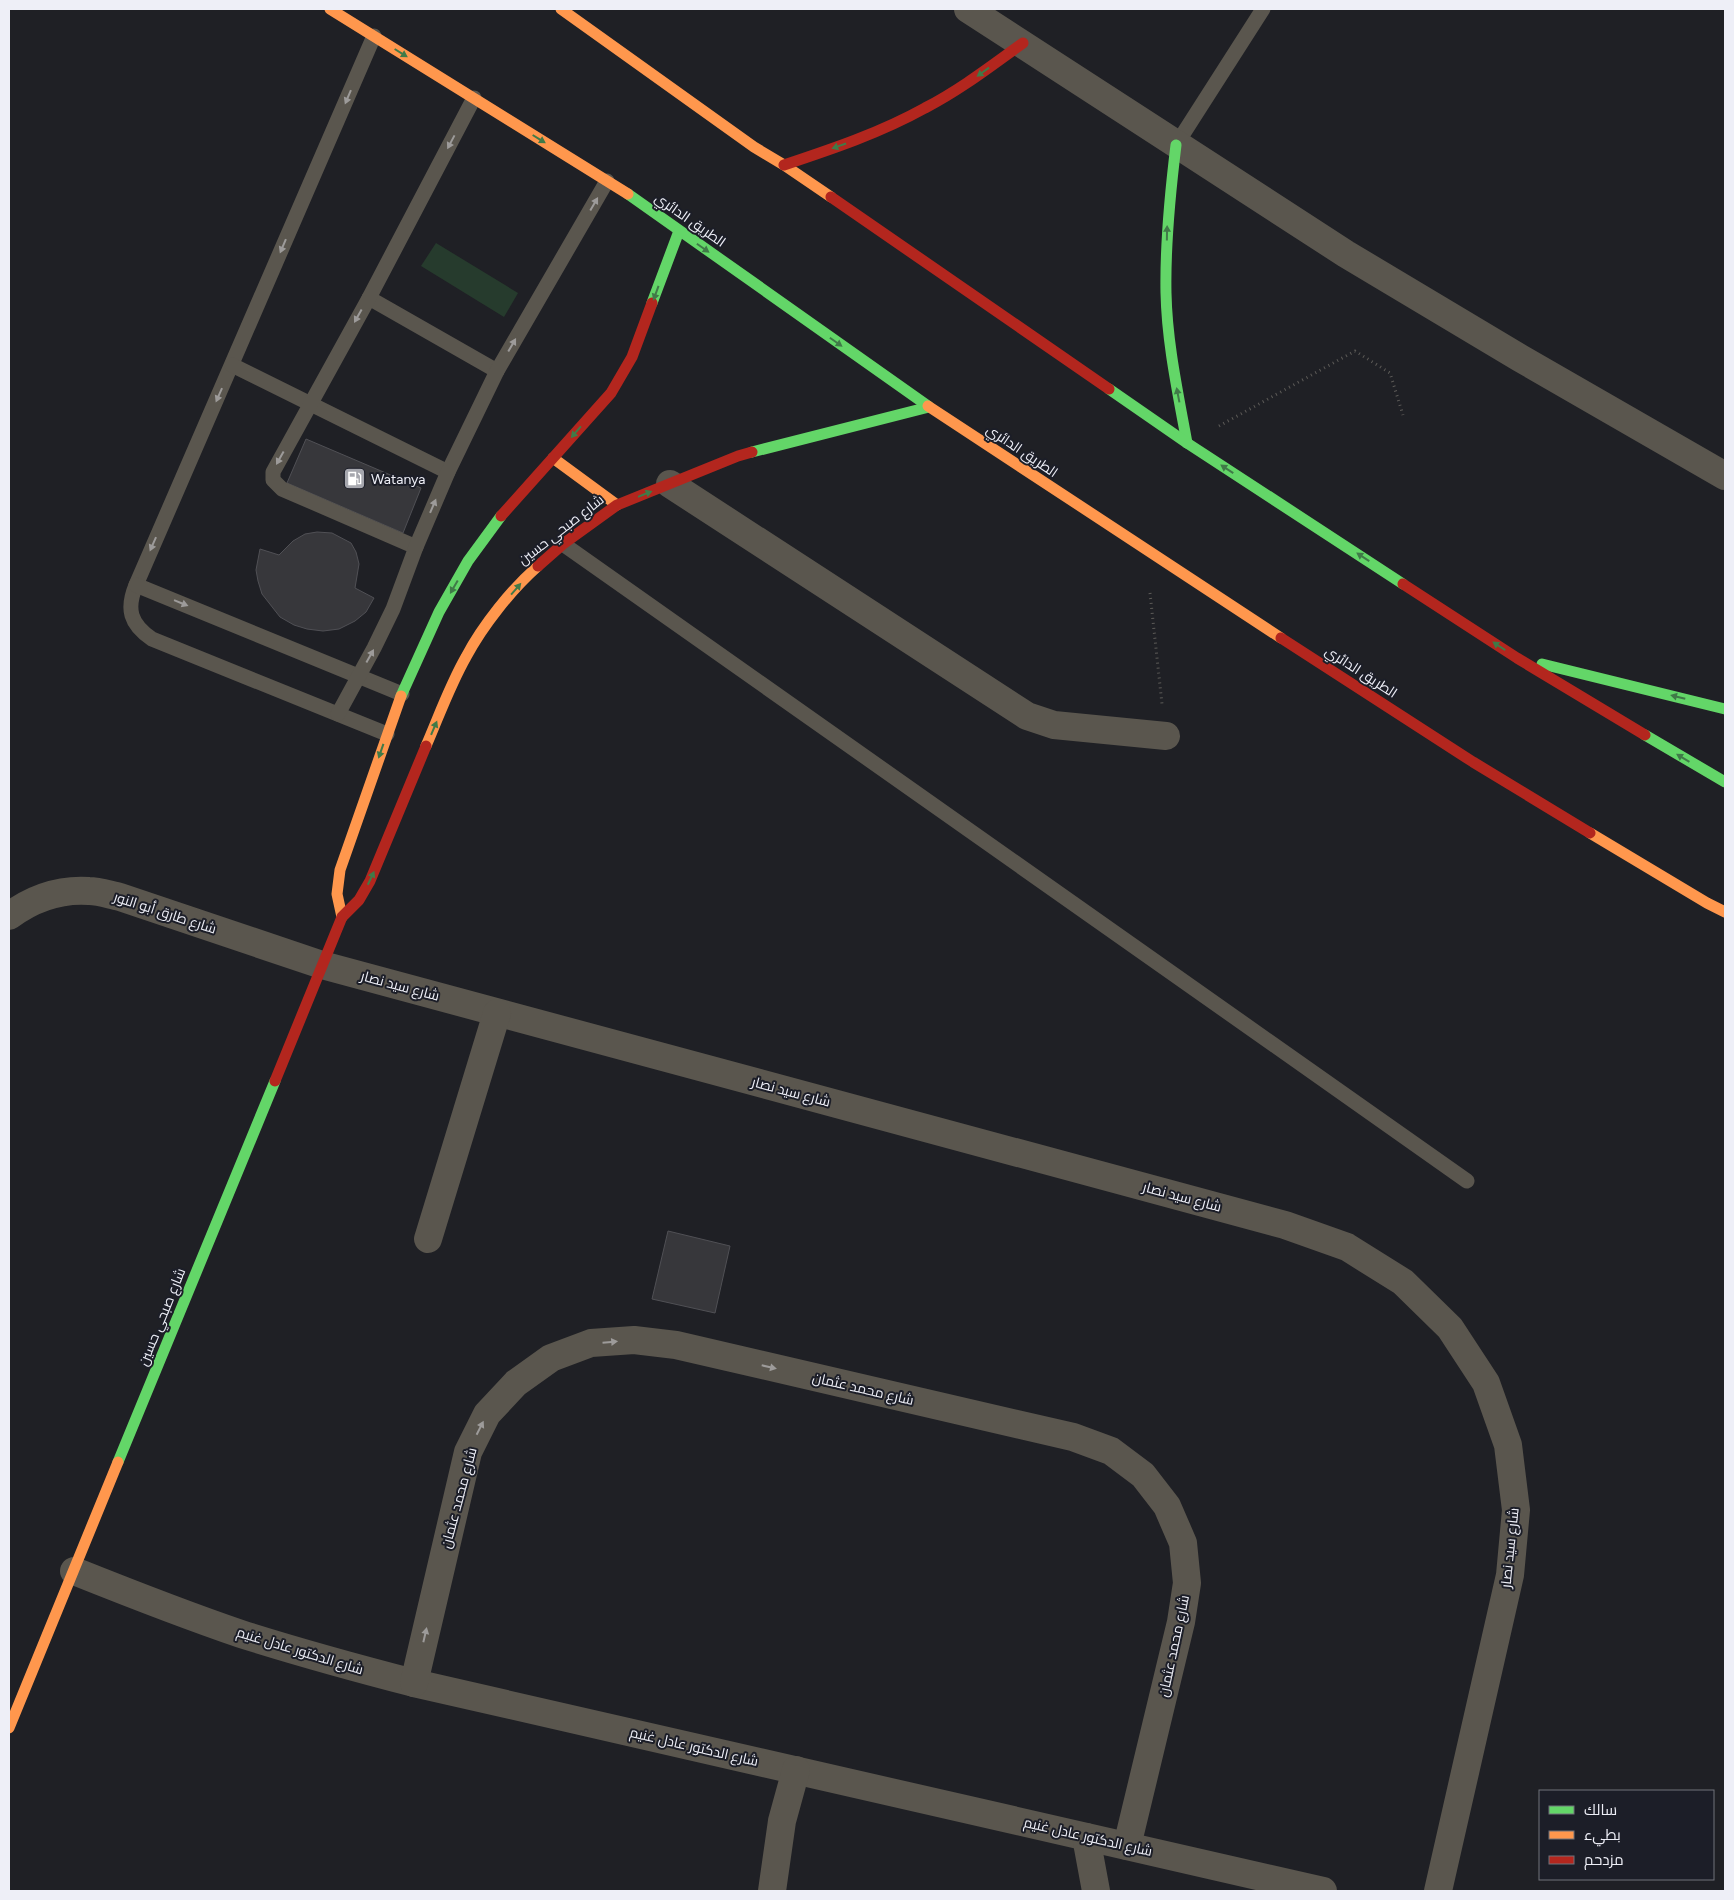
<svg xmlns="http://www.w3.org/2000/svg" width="1734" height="1900" font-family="Figtree,Cairo,sans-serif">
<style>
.green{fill:#263b2d}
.building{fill:#37373b;stroke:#505055}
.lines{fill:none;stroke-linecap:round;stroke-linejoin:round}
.path{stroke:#5d5b58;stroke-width:3;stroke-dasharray:1 4;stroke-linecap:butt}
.lane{stroke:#5a564e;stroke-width:15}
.street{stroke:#5a564e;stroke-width:28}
.fast{stroke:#63d668;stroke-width:11}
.slow{stroke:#ff974d;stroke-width:11}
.jam{stroke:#b3261e;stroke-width:11}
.oneway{fill:#407a48}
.oneway2{fill:#9d9b9a}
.labels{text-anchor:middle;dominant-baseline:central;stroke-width:4;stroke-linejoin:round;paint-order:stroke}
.street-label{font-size:14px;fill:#eeeff7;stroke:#1c1e28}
.poi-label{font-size:14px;fill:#eeeff7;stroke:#1c1e28;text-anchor:start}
</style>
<rect width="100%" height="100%" fill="#1f2025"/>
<path class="green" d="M436,243L518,293L504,317L421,266Z"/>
<g class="building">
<path d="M306,439L421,488L403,533L287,483Z"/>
<path d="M317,532L332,533L351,543L356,552L359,564L355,588L374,598L366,612L355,621L339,629L323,631L307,629L294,625L280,617L262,594L258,581L256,570L260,549L279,555L293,541L305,534Z"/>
<path d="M668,1231L730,1246L715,1313L652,1299Z"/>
</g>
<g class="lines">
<g class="path">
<path d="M1219,426L1355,351L1390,373L1403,415"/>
<path d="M1150,593L1162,704"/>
</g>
<g class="lane">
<path d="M374,36L136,585C126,609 130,624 152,639L387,734"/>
<path d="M1176,145L1263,9"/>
<path d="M369,298L497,371"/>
<path d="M232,365L448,472"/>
<path d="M563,544L1467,1181"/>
<path d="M416,547L282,489L273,480V472L369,298L474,98"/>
<path d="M136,585L402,694"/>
<path d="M338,714L374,648L393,609L416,547L448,472L497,371L607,181"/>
</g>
<g class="street">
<path d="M968,9L1346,254L1520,358L1725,476"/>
<path d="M670,484L1027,716L1054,725L1166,736"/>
<path d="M9,916C32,899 60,889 89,891C99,891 110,895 120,897L322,965L1285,1225L1347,1247L1403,1282L1450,1328L1486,1383L1508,1445L1516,1510L1510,1575L1438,1891"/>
<path d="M428,1239L497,1013"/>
<path d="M74,1571C129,1593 185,1615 241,1634C298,1652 356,1668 414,1683L1323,1891"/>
<path d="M414,1683L468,1452L487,1414L516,1383L551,1358L591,1343L634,1340L676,1345L1073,1437L1111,1451L1143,1475L1167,1506L1183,1543L1187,1583L1181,1622L1127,1846"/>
<path d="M1086,1837L1096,1891"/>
<path d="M772,1891L782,1821L796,1770"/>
</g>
<g class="fast">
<path d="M1176,145C1170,194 1165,243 1166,293C1167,343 1178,393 1187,443"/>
<path d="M628,194L928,406"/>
<path d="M652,303L679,231"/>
<path d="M1109,389L1187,443L1403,584"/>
<path d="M752,452L929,407"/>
<path d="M1542,664L1725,709"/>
<path d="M401,696L439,612L468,561L501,516"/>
<path d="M1645,735L1725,782"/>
<path d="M118,1462L275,1081"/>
</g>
<g class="slow">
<path d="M330,9L628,194"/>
<path d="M561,9L754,147L784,165L831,197"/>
<path d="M928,406L1281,638"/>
<path d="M553,458L617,505"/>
<path d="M426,746C439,716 450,685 466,657C483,625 511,590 538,566"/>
<path d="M1590,833L1707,903L1725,912"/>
<path d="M342,917L337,894L340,870L401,696"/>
<path d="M9,1728L118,1462"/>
</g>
<g class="jam">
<path d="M784,165C832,149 880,133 925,108C960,90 991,66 1023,43"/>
<path d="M831,197L1109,389"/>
<path d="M501,516L611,393L632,357L652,303"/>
<path d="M538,566L563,544L617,505L738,456L752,452"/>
<path d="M1403,584L1517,658L1645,735"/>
<path d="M1281,638L1473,762L1590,833"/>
<path d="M275,1081L342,917L359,900L370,881L426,746"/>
</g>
</g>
<defs><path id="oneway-solid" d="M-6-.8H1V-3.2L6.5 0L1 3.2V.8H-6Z" transform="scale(1.25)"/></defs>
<g class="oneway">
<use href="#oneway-solid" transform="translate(401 53) rotate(32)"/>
<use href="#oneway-solid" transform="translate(983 72) rotate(144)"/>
<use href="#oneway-solid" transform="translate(539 139) rotate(32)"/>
<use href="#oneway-solid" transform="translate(839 146) rotate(161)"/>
<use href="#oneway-solid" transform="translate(1167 233) rotate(-89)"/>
<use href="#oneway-solid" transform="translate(703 248) rotate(35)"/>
<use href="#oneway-solid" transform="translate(656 293) rotate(110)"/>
<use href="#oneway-solid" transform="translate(836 342) rotate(35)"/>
<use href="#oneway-solid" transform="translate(1178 395) rotate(-101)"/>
<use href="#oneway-solid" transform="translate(576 432) rotate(131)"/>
<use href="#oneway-solid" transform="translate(1227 469) rotate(-147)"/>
<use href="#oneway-solid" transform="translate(645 494) rotate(-22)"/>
<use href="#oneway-solid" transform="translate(1363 557) rotate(-147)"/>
<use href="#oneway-solid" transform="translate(454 587) rotate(120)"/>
<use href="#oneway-solid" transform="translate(516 589) rotate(-49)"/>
<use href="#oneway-solid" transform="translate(1499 646) rotate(-147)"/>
<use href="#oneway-solid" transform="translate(1678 697) rotate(-166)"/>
<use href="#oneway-solid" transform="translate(434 728) rotate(-67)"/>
<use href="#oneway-solid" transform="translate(381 751) rotate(109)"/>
<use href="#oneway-solid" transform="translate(1683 758) rotate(-149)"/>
<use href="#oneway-solid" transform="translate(371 878) rotate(-65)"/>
</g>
<g class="oneway2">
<use href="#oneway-solid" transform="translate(348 97) rotate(113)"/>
<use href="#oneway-solid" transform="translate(451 142) rotate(118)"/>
<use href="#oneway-solid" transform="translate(594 204) rotate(-60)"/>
<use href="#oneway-solid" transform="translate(283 246) rotate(113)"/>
<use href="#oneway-solid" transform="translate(358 316) rotate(119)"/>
<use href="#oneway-solid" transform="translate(512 345) rotate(-60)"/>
<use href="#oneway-solid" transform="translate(219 395) rotate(114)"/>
<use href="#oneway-solid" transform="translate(280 458) rotate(119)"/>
<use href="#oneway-solid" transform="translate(433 506) rotate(-67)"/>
<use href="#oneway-solid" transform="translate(153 544) rotate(114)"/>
<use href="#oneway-solid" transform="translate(181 603) rotate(22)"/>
<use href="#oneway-solid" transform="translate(370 656) rotate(-61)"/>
<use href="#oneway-solid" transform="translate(610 1342) rotate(-5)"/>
<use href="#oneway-solid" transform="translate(769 1367) rotate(13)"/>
<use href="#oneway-solid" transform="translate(480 1428) rotate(-63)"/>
<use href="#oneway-solid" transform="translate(425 1635) rotate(-77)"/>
</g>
<defs>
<symbol id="fuel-square" viewBox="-11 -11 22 22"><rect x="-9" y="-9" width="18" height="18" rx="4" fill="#a6a7ae" stroke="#1c1e28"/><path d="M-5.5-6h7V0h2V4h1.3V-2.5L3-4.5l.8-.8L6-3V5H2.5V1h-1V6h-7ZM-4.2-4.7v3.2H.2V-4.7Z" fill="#fff"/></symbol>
</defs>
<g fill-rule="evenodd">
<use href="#fuel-square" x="342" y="466" width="25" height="25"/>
</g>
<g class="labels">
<g class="street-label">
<text transform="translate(690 220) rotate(35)">الطريق الدائري</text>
<text transform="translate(1022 451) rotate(34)">الطريق الدائري</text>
<text transform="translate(561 530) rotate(-38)">شارع صبحي حسين</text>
<text transform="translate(1361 672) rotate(33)">الطريق الدائري</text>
<text transform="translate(165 913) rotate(18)">شارع طارق أبو النور</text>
<text transform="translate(400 986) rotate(15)">شارع سيد نصار</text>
<text transform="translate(791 1092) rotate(15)">شارع سيد نصار</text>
<text transform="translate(1182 1197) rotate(15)">شارع سيد نصار</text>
<text transform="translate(162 1317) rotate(-68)">شارع صبحي حسين</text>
<text transform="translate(863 1389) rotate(13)">شارع محمد عثمان</text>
<text transform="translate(459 1498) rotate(-75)">شارع محمد عثمان</text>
<text transform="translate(1510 1548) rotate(-84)">شارع سيد نصار</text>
<text transform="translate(1174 1646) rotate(-78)">شارع محمد عثمان</text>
<text transform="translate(300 1651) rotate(17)">شارع الدكتور عادل غنيم</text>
<text transform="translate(694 1747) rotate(13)">شارع الدكتور عادل غنيم</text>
<text transform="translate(1088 1837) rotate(13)">شارع الدكتور عادل غنيم</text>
</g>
<g class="poi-label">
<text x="371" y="479">Watanya</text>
</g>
</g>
<rect width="1734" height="1900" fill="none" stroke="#eeeff7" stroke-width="20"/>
<rect x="1539" y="1790" width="175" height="90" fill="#1c1e28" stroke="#70727b"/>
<rect x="1549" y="1806" width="25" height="8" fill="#63d668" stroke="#70727b"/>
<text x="1584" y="1815" font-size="15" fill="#eeeff7">سالك</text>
<rect x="1549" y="1831" width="25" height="8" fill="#ff974d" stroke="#70727b"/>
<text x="1584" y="1840" font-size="15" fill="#eeeff7">بطيء</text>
<rect x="1549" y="1856" width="25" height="8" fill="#b3261e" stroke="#70727b"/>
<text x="1584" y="1865" font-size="15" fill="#eeeff7">مزدحم</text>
</svg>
